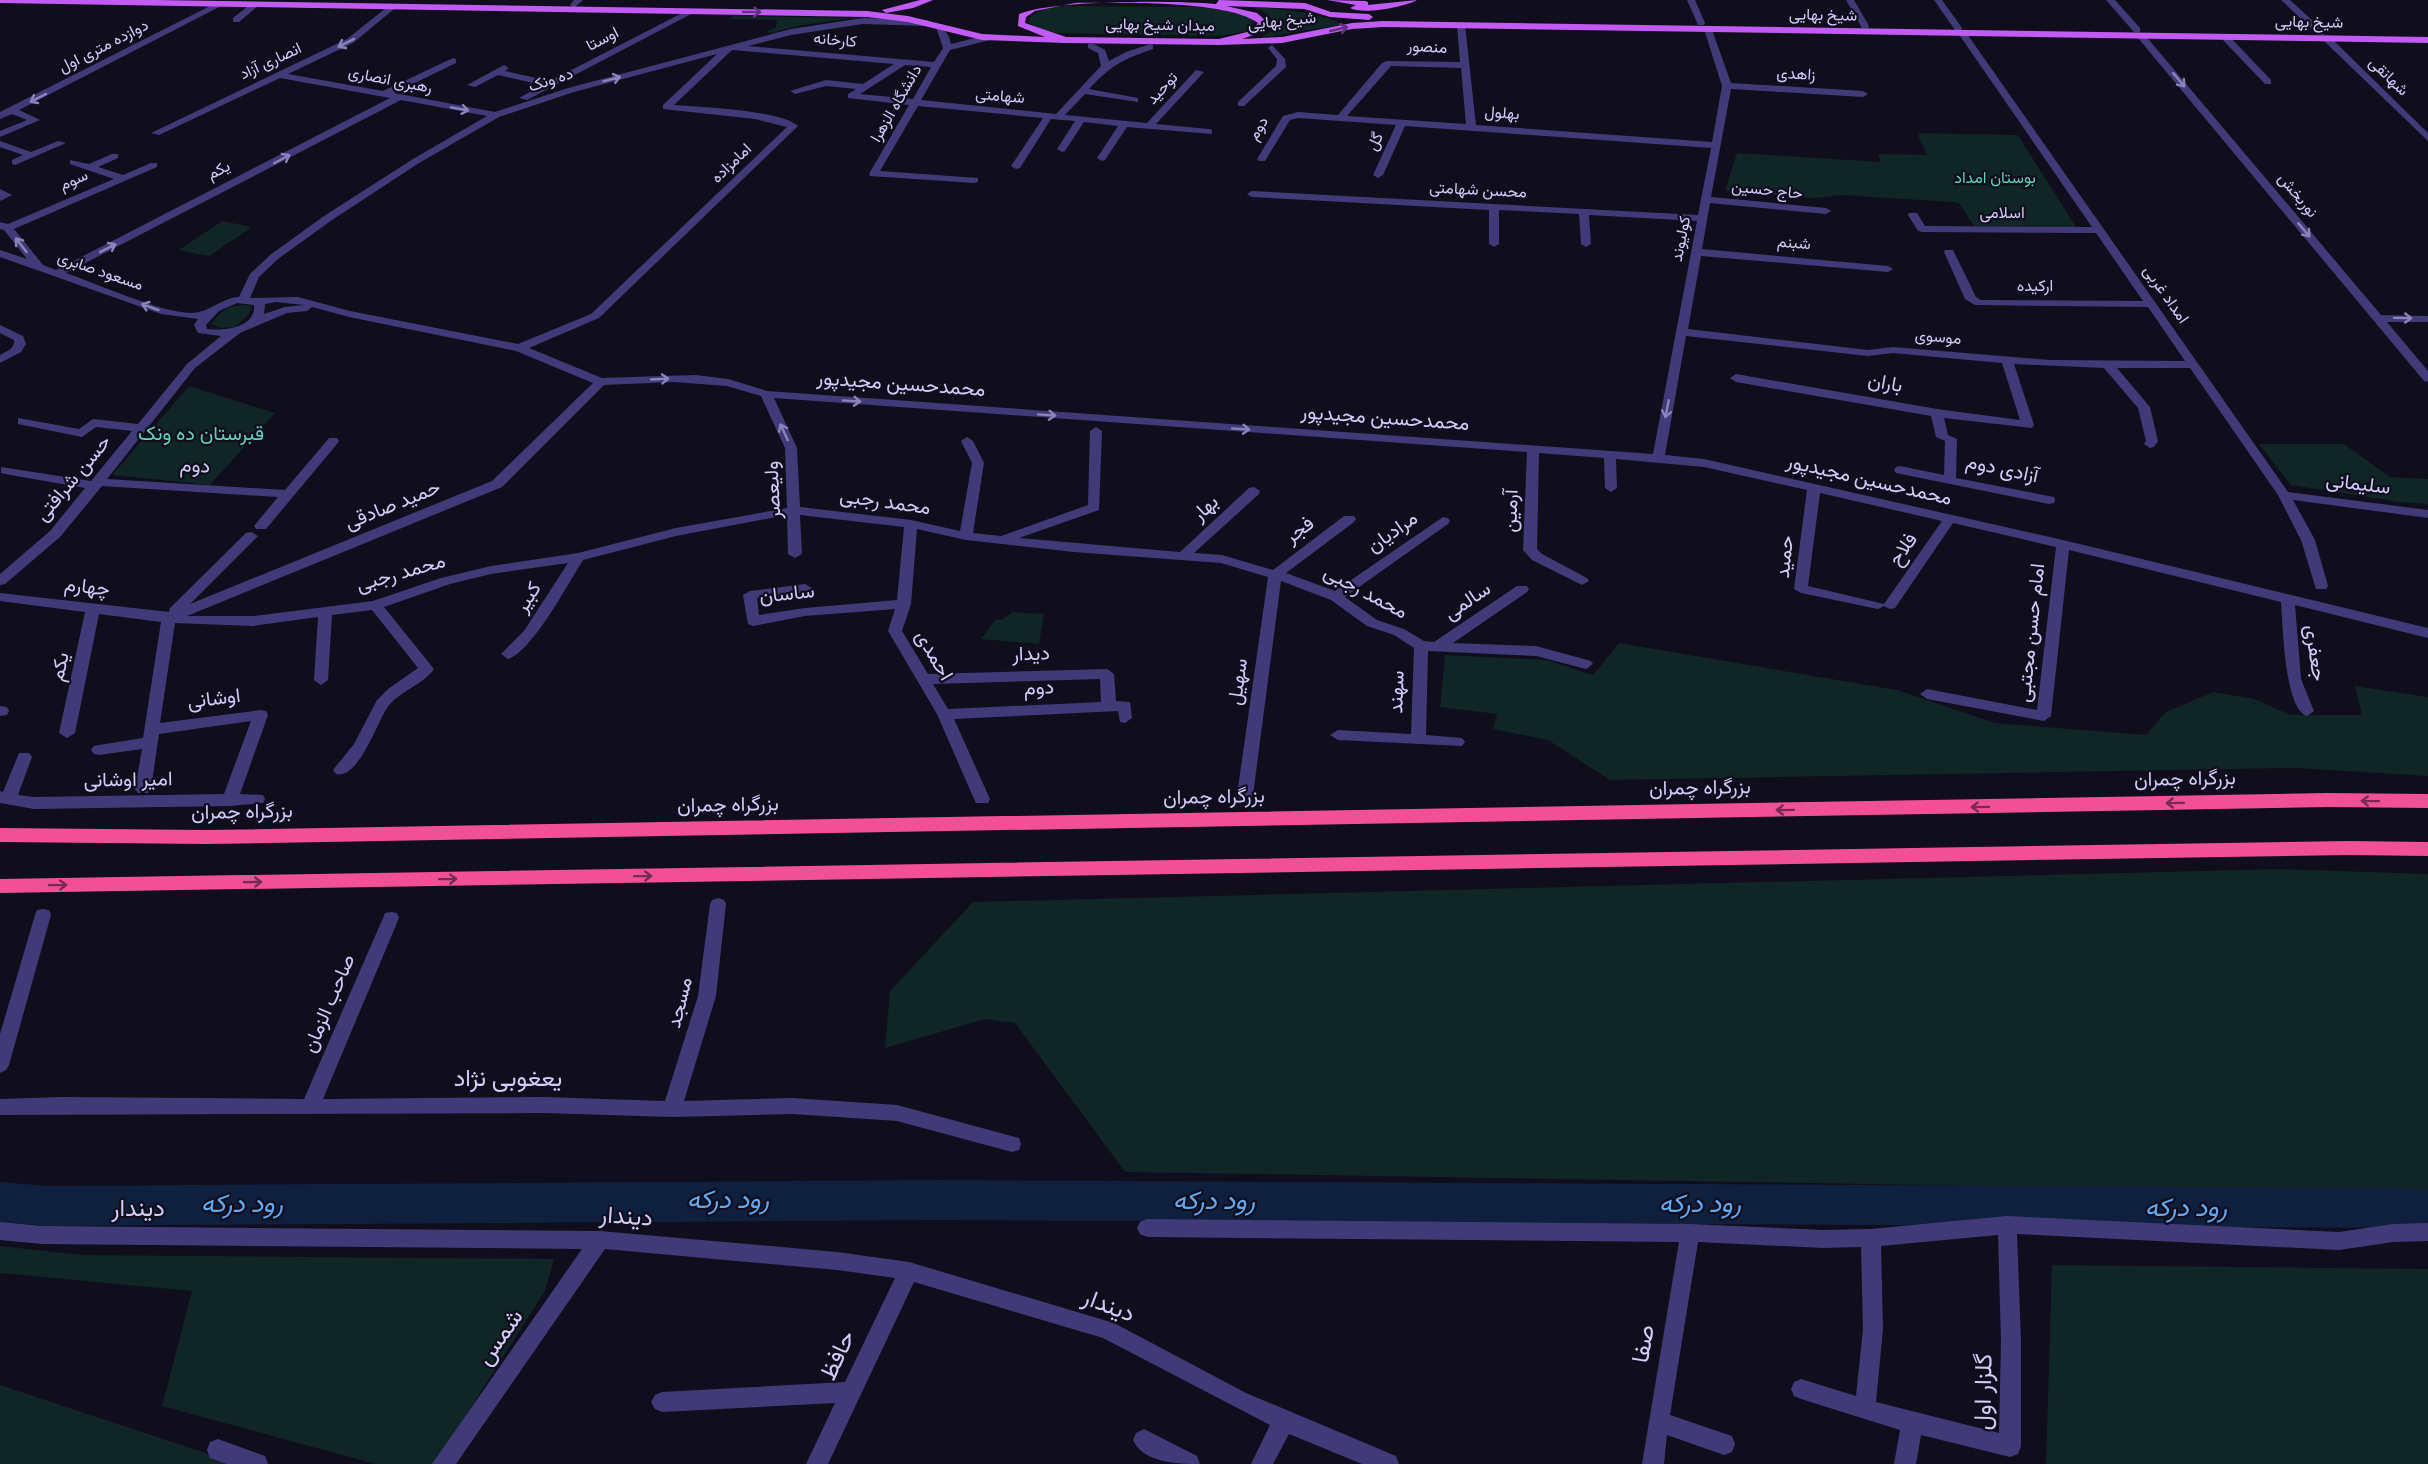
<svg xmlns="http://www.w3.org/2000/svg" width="2428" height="1464" font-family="Overpass,Vazirmatn,sans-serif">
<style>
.green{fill:#102525}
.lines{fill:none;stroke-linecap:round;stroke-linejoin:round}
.river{fill:#0f1f3e;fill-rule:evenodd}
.minor{fill:#403b78;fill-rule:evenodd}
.major{fill:#c15bf3;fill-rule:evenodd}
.highway{fill:#f25096;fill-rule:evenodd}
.oneway{stroke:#60307d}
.oneway2{stroke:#8a84ba}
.oneway3{stroke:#762b53}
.labels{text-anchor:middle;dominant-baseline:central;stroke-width:4.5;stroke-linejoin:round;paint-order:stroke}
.far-street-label{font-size:16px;fill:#d3ccfb;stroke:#100d1c}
.far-park-label{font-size:16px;fill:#5ed5bc;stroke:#100d1c}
.street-label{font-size:20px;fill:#d3ccfb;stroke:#100d1c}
.park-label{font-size:20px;fill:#5ed5bc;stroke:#100d1c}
.near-street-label{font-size:24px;fill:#d3ccfb;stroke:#100d1c}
.near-water-label{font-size:26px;font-style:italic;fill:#61a9f3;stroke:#100d1c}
</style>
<rect width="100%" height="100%" fill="#100d1c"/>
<g class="green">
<path d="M1067,6L1213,7L1252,17L1254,23L1248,31L1220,36L1057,33L1046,31L1030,24L1028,21C1036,8 1054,7 1067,6Z"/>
<path d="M1253,7C1281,9 1311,12 1338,22L1339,25L1261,38L1273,29C1274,15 1264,12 1253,7Z"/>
<path d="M734,16L854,18L802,25L770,33L767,31L776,28L777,20L731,19Z"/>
<path d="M1917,133L2018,135L2076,227L1974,226L1959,203L1952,202L1841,195L1814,198L1725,191L1737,153L1881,162L1878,154L1927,155Z"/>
<path d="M222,221L252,227L209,256L179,250Z"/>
<path d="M246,305L252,306L249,314L235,327L221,328L211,324C220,311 230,305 246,305Z"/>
<path d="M189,386L275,413L210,485L112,475Z"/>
<path d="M2259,444H2344L2390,477L2428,479V504L2399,502L2291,485Z"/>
<path d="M1013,612L1044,614L1039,644L981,639L995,620L1003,619Z"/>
<path d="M1619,643L1897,690L1995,723L2146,735L2166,712L2213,692L2254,699L2291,715H2362L2355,686L2428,697V776L2295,768L1610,780L1548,740L1493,729L1497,714L1440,707L1445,655L1547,660L1593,675Z"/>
<path d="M2280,869L2428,874V1193L1125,1172L1015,1023L985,1019L885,1048L890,991L973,902Z"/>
<path d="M0,1246L82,1255L554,1259L545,1291L435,1464H375L162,1406L192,1291L0,1273Z"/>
<path d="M2052,1265L2428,1269V1464H2046Z"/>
<path d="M0,1385L239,1464H0Z"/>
</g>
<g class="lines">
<path class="river" d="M938,1180L2399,1188L2428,1190V1230L2399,1228L938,1220L49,1226L0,1222V1182L49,1186Z"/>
<g class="minor">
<path d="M574,0H583L574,8L570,5Z"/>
<path d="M1687,0H1695L1705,23L1704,25H1698Z"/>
<path d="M1846,0H1854L1869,26L1868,28H1862Z"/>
<path d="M1934,0H1942L1962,28L1961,30H1955Z"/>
<path d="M2106,0H2115L2140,28V32H2134Z"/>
<path d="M2281,0H2290L2324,31V35H2318Z"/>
<path d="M218,2L225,4L19,110L40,120L0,137V131L27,120L12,114L0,119V112Z"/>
<path d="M252,3L259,5L239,22H233V18Z"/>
<path d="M391,4L394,5V9L353,43L288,74L383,91L453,58L456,59V63L394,93L495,112L568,88L791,29L863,18L927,20L931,23L927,26L863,24L791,35L748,46L934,62L943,48L935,24H941L949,37L951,44L991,34L995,37L994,39L950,50L921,100L1056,114L1101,66L1098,53L1088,48V44H1094L1105,50L1109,61L1126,52L1150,44L1153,45V49C1121,60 1112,65 1089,89L1138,98V102L1085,94L1065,115L1147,123L1196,70L1204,72L1156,124L1209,129L1212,130V134L1127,127L1105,160L1102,161L1097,158L1118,126L1084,122L1065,151L1062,152L1057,149L1075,121L1051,119L1020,168L1016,169L1011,166L1043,118L918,106L880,171L978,178V182L974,183L870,176L869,174L909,105L848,98V94L856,89L826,86L795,94L790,91L826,80L863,84L894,64L732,50L674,105C700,107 780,110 798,126L599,318L529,348L602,378L696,375L728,379L767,391L795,393L1653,454L1697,221L1589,215L1591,244L1586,247L1581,244L1579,214L1499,210V244L1494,247L1489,244V210L1252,197L1247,194L1252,191L1698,215L1711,148L1405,126L1383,175L1378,178L1373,175L1396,125L1298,118L1290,120L1265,161H1259L1257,159L1283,116L1298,112L1338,115L1382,63L1387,61L1460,62L1457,25L1461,22L1465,25L1476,125L1712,142L1722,86L1704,29L1711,27L1731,83L1863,91L1868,94L1863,97L1731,89L1711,197L1826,208L1831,211L1826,214L1710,203L1702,249L1888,266L1893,269L1888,272L1701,256L1688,329L1868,350L1893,347L2050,360L2185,361L2148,307L1975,305L1965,299L1944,252L1945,250H1953L1976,297L1981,300L2143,301L2096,233L1922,232L1918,231L1908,215L1909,213H1917L1925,226L2092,227L1958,33L1965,31L2288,492L2428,510V518L2293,500L2315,540L2328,586L2326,589H2316L2301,540L2278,495L2190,368H2117L2150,407L2158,441L2154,447L2150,448L2144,444L2146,441L2138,408L2104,368L2014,364L2034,425L2032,428L1944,418L1948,435L1957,439L1956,478L2054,497L2055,500L2054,503L2049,504L1896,473L1894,470L1896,467L1900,466L1944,475L1945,441L1936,437L1931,416L1736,382L1730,378L1736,374L1937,409L2020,420L2002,363L1893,353L1868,356L1686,336L1665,455L1704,459L2063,540L2428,628V638L2295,605L2301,679L2314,711L2307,716C2284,709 2283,624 2281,602L2069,550L2051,716L2044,721L1927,699L1920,694L1927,689L2037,710L2056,547L1953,523L1895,608L1890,609L1884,606L1878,609L1801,593L1794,589L1807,490L1704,467L1616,459L1617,488L1611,492L1605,488L1604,458L1539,453L1537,549L1542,554L1587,578L1589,581L1582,585L1532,560L1523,550L1527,452L774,398L797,448L800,507L911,520L960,531L972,463L961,441L967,437L973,441L984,463L973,533L1001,536L1088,505L1090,431L1096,427L1102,431L1099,510L1019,538L1180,552L1249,488L1254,487L1260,491L1259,494L1194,553L1222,555L1273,570L1344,516H1354L1356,519L1354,522L1286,573L1335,591L1443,517L1448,518L1450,521L1448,524L1345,597L1377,620L1404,629L1424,641L1434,642L1517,586H1527L1529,589L1527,592L1453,643L1536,646L1591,661L1593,664L1586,669L1536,656L1428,651L1426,735L1462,738L1465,742L1462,746L1338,740L1330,735L1338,730L1411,734L1414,648L1394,635L1367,626L1331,600L1281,581L1253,795L1251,799H1239L1237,795L1268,577L1221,563L1074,552L966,540L917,529L911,604L902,631L928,674L1107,669L1114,674L1116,701L1130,702L1132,718L1125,723L1120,722L1118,711L954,719L990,799L988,803H976L974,799L937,714L888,631L895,609L805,616L753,626L748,624L743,595L750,591L805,584L812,588L805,592L757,598L759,615L805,608L897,600L904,527L800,515L802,554L795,558L788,554L787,515L676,536L583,560C569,582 532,652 508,659L501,654L524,631L568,563L491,574L450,584L384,607L434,669C423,685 399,691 387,708C377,723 358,780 336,774L333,770L354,744L377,700L388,689L418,668L372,610L332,615L328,680L321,685L314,680L318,617L253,626L175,623L160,723L261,710L266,711L268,715L240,794L263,795L265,799L263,803L230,806L34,809L0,803V791L3,792L19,753H29L32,757L18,795L34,797L224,794L251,721L159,734L151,789L148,793H138L135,789L142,749L99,755L94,754L91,750L94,746L99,745L143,738L161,622L99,614L75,733L67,738L59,733L85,612L0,601V593L169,612L170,608L246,533L251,532L258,536L190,604L492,481L593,383L516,351L349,317L312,307L307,311L287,313L240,333L195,368L107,479L285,490L329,438H337L339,441L337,444L266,529H256L254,526L278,497L102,486L60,537L5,584L0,585V574L50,531L85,488L5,474L1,473V467L91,481L132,431L96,427L82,437L18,424V418L79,429L93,419L138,424L187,364L221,336L198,333L194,325L198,319L161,314L0,257V250L27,259L4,230L0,229V222L8,224L114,179L70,164V160L89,164L112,154H118V158L98,167L123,175L151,163H157V167L14,229L43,265L56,270L390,98L280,78L159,135L151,133L347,39ZM717,54L663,105V109L755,119L787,127L591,314L518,344L350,311L298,297L250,298L259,277L278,259L332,220L419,163L499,117L574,92ZM905,65L931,67L913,99L860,94ZM1391,66L1461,68L1466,124L1347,116ZM401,100L487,116L413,159L324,216L270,255L250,274L239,297C221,298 209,313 191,313C159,312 98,284 66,273ZM276,302L304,305L285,307L264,314L265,304ZM237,303L254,305C256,328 224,331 207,329L206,325L219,311ZM673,382L727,386L761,396L785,448L787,508L676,528L578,553L491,566L441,578L373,601L253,616H187L502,487L604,385ZM1820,493L1942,521L1884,604L1808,586ZM1100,679L1101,702L948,709L933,684Z"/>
<path d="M690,9L697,11L527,100L519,98L542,85L498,75L475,87L467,85L504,65L509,68L505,71L550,81Z"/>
<path d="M2138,34H2144L2381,315L2428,316V322H2387L2428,371V382L2424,381L2138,38Z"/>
<path d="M2222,35H2228L2271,80V84H2265L2222,39Z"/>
<path d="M2323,36H2329L2428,133V141L2323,40Z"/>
<path d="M1272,45L1285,59L1286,67L1244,106H1238V102L1276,66L1277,59L1268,48Z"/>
<path d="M0,141L31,152L58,141L66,143L15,165L12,164V160L23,155L0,147Z"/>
<path d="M0,189L12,195L0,201Z"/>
<path d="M0,325L23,336L26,344L21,352L0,363V355C7,351 15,349 14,340L0,333Z"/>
<path d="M0,706L7,707L9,711L7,715L0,716Z"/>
<path d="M718,898L724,900L726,904L716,996L684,1101L793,1098L897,1105L1019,1138L1021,1144L1019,1150L1012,1152L897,1121L793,1114L672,1117L544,1113L0,1115V1099L62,1097L304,1099L383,918L385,913L391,912L397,913L399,918L323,1099L544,1097L665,1101L698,996L710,904L712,900Z"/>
<path d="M43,909L49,910L51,915L9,1065L6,1070L0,1073V1034L35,915L37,910Z"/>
<path d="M2007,1216L2339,1232L2393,1224L2428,1223V1241L2393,1242L2339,1250L2017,1234L2021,1341V1446L2018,1454L2010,1457L1921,1435L1916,1464H1894L1900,1430L1801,1399L1794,1396L1791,1389L1794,1382L1801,1379L1856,1396L1863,1329L1861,1247L1824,1248L1698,1242L1670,1415L1732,1436L1735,1444L1732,1452L1724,1455L1667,1435L1664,1464H1642L1679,1242L1147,1237L1140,1234L1137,1228L1140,1222L1147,1219L1690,1224L1824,1230L1871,1229ZM1998,1235L2001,1341L1999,1433L1876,1402L1883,1329L1881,1246Z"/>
<path d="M0,1222L42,1226L600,1231L837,1252L909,1262L1114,1323L1246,1393L1396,1456L1399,1464H1362L1289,1434L1273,1464H1251L1270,1425L1103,1338L914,1282L828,1464H806L835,1403L662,1412L655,1409L651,1402L655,1395L662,1392L845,1382L895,1278L837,1270L605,1249L456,1464H432L582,1249L42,1244L0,1240Z"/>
<path d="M1144,1429L1197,1456L1200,1464C1178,1464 1143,1463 1133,1440L1136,1433Z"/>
<path d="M218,1439L265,1456L268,1464H227L210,1458L207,1450L210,1442Z"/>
</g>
<g class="major">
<path d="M0,0H157L867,11L908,16L982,34L1045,37L1018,26L1019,14C1051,0 1174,0 1216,4L1219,0L1305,3L1331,12L1369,14L1373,17L1369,20L1330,17L1304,9L1226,6L1257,13L1267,22L1262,32L1242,39L1282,37L1352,23L1383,21L2428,37V43L1383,27L1352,29L1282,43L1219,45L1066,43L982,40L908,22L867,17L0,3ZM1075,3C1117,3 1227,0 1258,23L1251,31L1219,39L1066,37L1025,23L1026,17L1035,11Z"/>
<path d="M920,0H933L913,8L886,13L882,10Z"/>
<path d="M1327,0L1365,1L1368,2V5L1417,0C1405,7 1362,15 1350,8L1356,5Z"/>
</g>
<g class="highway">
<path d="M2328,793L2428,794V808L2328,807L207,844L0,842V828L207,830Z"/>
<path d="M2348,841L2428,842V856L2348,855L0,893V879Z"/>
</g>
</g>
<defs><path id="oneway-shaft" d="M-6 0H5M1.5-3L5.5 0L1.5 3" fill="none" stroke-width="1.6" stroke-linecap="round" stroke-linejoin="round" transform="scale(1.5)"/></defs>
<g class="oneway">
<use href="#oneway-shaft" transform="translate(752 12) rotate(1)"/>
<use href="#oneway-shaft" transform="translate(1339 29) rotate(-13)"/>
</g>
<g class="oneway2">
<use href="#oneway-shaft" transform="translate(346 43) rotate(153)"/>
<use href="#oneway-shaft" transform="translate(612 79) rotate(-15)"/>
<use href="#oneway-shaft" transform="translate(2179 80) rotate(50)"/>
<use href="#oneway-shaft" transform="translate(38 98) rotate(153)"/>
<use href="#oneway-shaft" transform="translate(460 109) rotate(10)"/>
<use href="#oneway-shaft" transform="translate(282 159) rotate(-28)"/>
<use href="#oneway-shaft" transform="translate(2304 230) rotate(50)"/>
<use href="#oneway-shaft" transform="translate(21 245) rotate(-128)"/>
<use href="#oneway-shaft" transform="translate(108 248) rotate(-27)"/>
<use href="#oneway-shaft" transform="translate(150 307) rotate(-160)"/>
<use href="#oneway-shaft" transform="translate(2403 318) rotate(1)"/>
<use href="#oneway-shaft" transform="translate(660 379) rotate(-3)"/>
<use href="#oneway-shaft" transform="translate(852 401) rotate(4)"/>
<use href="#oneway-shaft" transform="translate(1667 409) rotate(101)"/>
<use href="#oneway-shaft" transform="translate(1047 415) rotate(4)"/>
<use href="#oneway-shaft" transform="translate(1241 429) rotate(4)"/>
<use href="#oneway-shaft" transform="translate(784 432) rotate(-115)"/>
</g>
<g class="oneway3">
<use href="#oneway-shaft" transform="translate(2370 801) rotate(-179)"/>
<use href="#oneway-shaft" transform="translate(2175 803) rotate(179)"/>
<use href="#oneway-shaft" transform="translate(1980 807) rotate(179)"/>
<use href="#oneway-shaft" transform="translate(1785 810) rotate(179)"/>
<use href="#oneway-shaft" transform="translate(643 876) rotate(-1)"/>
<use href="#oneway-shaft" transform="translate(448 879) rotate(-1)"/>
<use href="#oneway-shaft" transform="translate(253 882) rotate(-1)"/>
<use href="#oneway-shaft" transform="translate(58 885) rotate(-1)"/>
</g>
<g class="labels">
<g class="far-street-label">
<text transform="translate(1823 16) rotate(1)">شیخ بهایی</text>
<text transform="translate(1282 22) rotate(-6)">شیخ بهایی</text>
<text transform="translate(2309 23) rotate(1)">شیخ بهایی</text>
<text transform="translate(1160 26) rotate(1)">میدان شیخ بهایی</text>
<text transform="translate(603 40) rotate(-27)">اوستا</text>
<text transform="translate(835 41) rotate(5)">کارخانه</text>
<text transform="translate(104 47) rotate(-27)">دوازده متری اول</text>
<text transform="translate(1427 48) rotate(3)">منصور</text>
<text transform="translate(271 62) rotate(-25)">انصاری آزاد</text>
<text transform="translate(1796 75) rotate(3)">زاهدی</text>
<text transform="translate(2388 77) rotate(44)">شهانقی</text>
<text transform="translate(390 81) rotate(11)">رهبری انصاری</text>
<text transform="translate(551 81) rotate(-18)">ده ونک</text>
<text transform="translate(1163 89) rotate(-47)">توحید</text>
<text transform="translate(1000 97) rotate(5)">شهامتی</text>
<text transform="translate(897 104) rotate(-60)">دانشگاه الزهرا</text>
<text transform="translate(1502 114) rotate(4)">بهلول</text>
<text transform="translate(1259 129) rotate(-59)">دوم</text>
<text transform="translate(1376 142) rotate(-65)">گل</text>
<text transform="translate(732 164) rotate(-44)">امامزاده</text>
<text transform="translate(219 171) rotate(-27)">یکم</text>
<text transform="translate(74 181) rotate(-24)">سوم</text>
<text transform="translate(1478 191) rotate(3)">محسن شهامتی</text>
<text transform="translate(1767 191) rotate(6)">حاج حسین</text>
<text transform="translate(2297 196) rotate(50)">نوربخش</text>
<text x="2002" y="214">اسلامی</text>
<text transform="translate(1682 239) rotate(-79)">کولیوند</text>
<text transform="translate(1794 244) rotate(5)">شبنم</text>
<text transform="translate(100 272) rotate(19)">مسعود صابری</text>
<text x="2035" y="287">ارکیده</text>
<text transform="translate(2165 295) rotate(55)">امداد غربی</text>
<text transform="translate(1938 338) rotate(5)">موسوی</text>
</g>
<g class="far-park-label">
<text x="1995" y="179">بوستان امداد</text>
</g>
<g class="street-label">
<text transform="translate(1885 384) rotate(10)">باران</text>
<text transform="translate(901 385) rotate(4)">محمدحسین مجیدپور</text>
<text transform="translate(1385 419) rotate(4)">محمدحسین مجیدپور</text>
<text transform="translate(195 467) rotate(3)">دوم</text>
<text transform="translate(2002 470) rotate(12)">آزادی دوم</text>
<text transform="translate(74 479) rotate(-50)">حسن شرافتی</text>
<text transform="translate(1869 481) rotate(13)">محمدحسین مجیدپور</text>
<text transform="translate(2358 485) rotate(7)">سلیمانی</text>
<text transform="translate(774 490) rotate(-93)">ولیعصر</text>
<text transform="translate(885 503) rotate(8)">محمد رجبی</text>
<text transform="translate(393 506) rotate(-22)">حمید صادقی</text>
<text transform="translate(1206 509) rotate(-43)">بهار</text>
<text transform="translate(1512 511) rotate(-88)">آرمین</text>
<text transform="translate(1300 531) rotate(-37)">فجر</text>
<text transform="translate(1393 533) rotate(-35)">مرادیان</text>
<text transform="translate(1904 550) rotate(-55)">فلاح</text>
<text transform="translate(1786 557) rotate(-84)">حمید</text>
<text transform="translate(401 574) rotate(-16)">محمد رجبی</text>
<text transform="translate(87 588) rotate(7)">چهارم</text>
<text transform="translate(1365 593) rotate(28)">محمد رجبی</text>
<text transform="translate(787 595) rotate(-6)">ساسان</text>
<text transform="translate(529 598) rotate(-58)">کبیر</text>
<text transform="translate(1468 602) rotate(-34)">سالمی</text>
<text transform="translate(2032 633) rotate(-84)">امام حسن مجتبی</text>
<text transform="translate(2314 653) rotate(82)">جعفری</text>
<text transform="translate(1031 655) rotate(-2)">دیدار</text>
<text transform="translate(933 656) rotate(60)">احمدی</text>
<text transform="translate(61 667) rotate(-78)">یکم</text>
<text transform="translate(1239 682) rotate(-82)">سهیل</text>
<text transform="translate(1039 689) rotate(-3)">دوم</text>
<text transform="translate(1398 692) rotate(-88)">سهند</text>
<text transform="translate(214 700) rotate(-7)">اوشانی</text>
<text transform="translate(2185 780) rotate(-1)">بزرگراه چمران</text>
<text transform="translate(128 781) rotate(-1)">امیر اوشانی</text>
<text transform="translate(1700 789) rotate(-1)">بزرگراه چمران</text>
<text transform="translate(1214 798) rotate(-1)">بزرگراه چمران</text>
<text transform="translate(728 806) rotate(-1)">بزرگراه چمران</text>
<text transform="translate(242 813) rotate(-1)">بزرگراه چمران</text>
<text transform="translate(681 1003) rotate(-76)">مسجد</text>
<text transform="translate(330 1004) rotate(-67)">صاحب الزمان</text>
</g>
<g class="park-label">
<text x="201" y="435">قبرستان ده ونک</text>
</g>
<g class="near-street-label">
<text x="508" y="1080">یعغوبی نژاد</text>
<text x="138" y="1210">دیندار</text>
<text transform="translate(626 1218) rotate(4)">دیندار</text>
<text transform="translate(1108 1307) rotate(21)">دیندار</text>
<text transform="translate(501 1338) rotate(-55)">شمس</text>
<text transform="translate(1645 1344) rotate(-80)">صفا</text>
<text transform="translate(839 1356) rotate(-65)">حافظ</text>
<text transform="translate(1985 1392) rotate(-89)">گلزار اول</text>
</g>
<g class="near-water-label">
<text x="728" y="1201">رود درکه</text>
<text x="1214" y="1202">رود درکه</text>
<text x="242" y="1205">رود درکه</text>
<text x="1700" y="1205">رود درکه</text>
<text x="2186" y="1209">رود درکه</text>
</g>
</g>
</svg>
